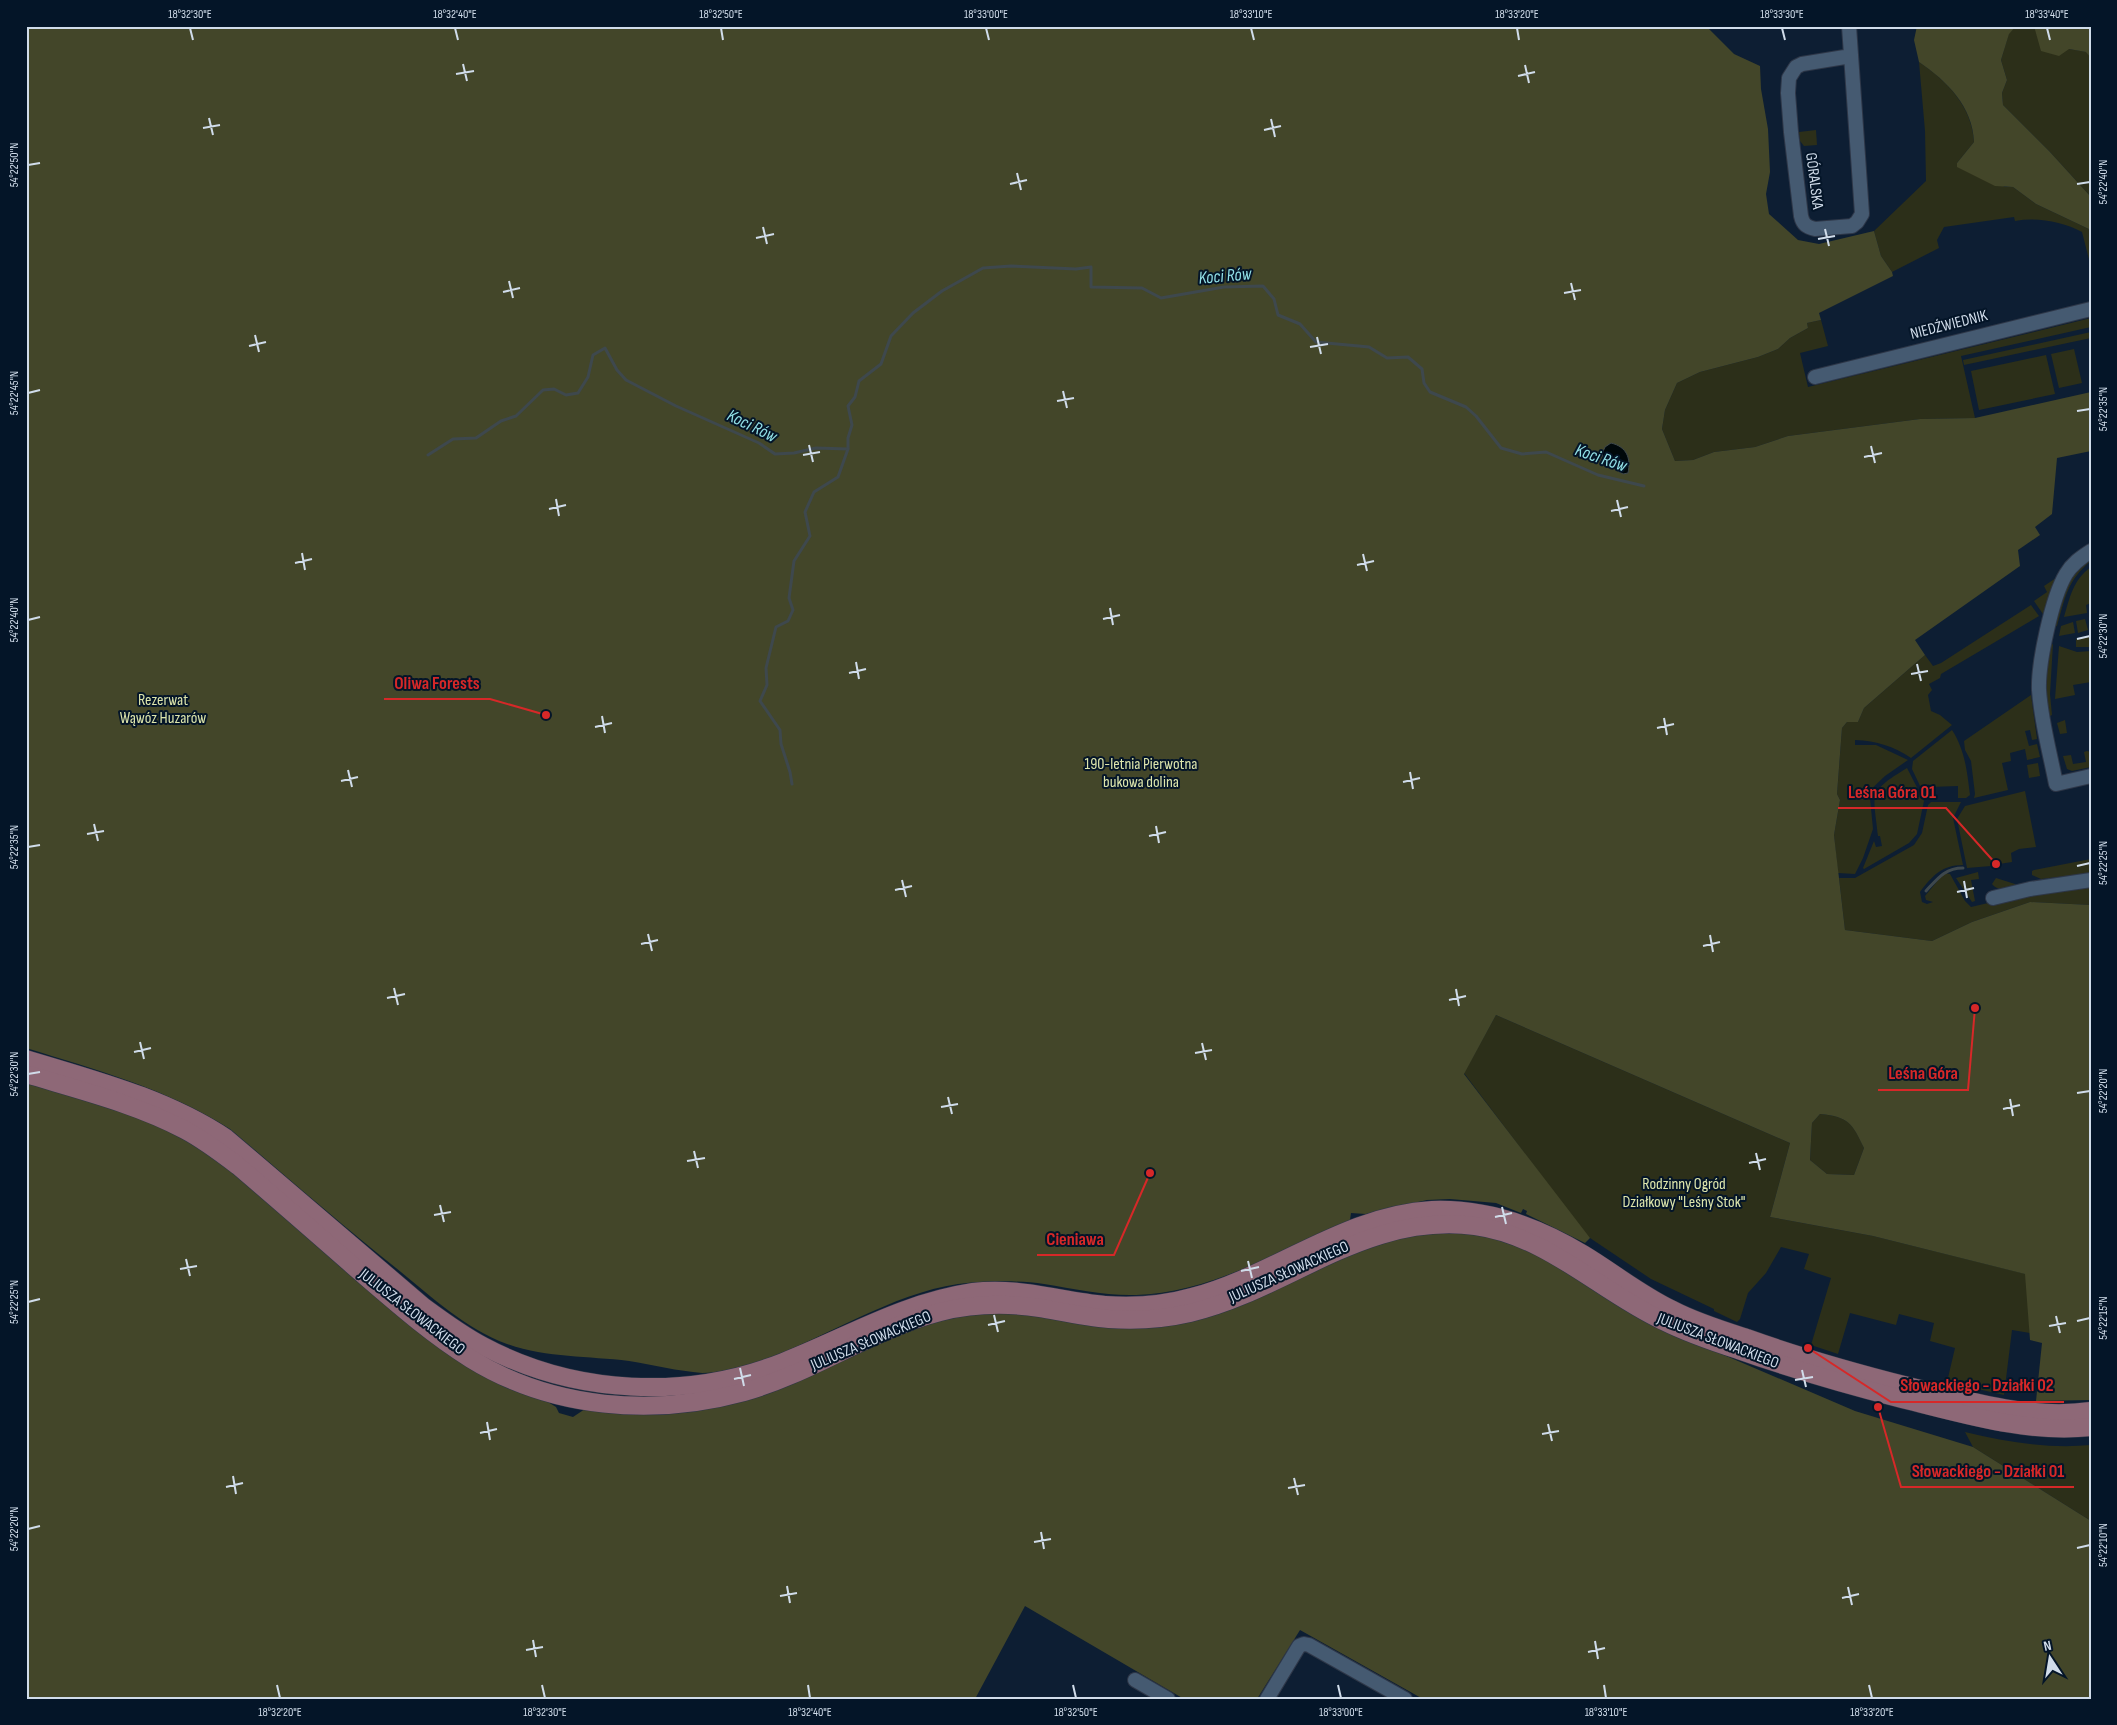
<svg xmlns="http://www.w3.org/2000/svg" width="2117" height="1725" font-family="'Sofia Sans Condensed',sans-serif">
<style>
.green{fill:#2c2f19}
.forest{fill:#434629;fill-rule:evenodd}
.water{fill:#00080a;stroke:#3e484d}
.lines{fill:none;stroke-linecap:round;stroke-linejoin:round}
.stream{stroke:#3e484d;stroke-width:3}
.minor-casing{stroke:#2e3748;stroke-width:16}
.major-casing{stroke:#2e3748;stroke-width:19}
.minor{stroke:#455a71;stroke-width:14}
.major{stroke:#8e6877;stroke-width:18}
.ticks{fill:none;stroke:#d0dcea;stroke-width:2}
.labels{text-anchor:middle;dominant-baseline:central;stroke-width:4;stroke-linejoin:round;paint-order:stroke}
.street-label{font-size:16px;fill:#d0dcea;stroke:#041528}
.park-label{font-size:16px;fill:#dee6ac;stroke:#041528}
.water-label{font-size:18px;font-style:italic;fill:#91dfe5;stroke:#041528}
.leader{fill:none;stroke:#d62828;stroke-width:2}
.callout-dot{fill:#d62828;stroke:#041528;stroke-width:2}
.callout-label{font-size:18px;text-anchor:middle;font-weight:bold;fill:#d62828;stroke:#041528;stroke-width:4;stroke-linejoin:round;paint-order:stroke}
.neatline{fill:none;stroke:#d0dcea;stroke-width:2}
.ticks-label{font-size:12px;text-anchor:middle;fill:#d0dcea}
</style>
<rect width="100%" height="100%" fill="#0d1e33"/>
<g class="green">
<path d="M2016,26H2034L2069,49L2087,52L2091,58V197L2050,152L2003,105L2002,93L2007,80L2001,60L2009,33Z"/>
<path d="M1919,62C1947,81 1972,106 1974,142L1957,163L2005,187H2013L2036,204L2091,230V267L2082,232C2063,222 2038,217 2015,221L2014,217L1944,227L1937,240L1939,248L1892,272L1881,256L1874,231L1926,181L1925,131Z"/>
<path d="M1816,130L1817,145L1804,146L1800,141L1799,132Z"/>
<path d="M2091,318V327L1961,356L1975,418L1920,419L1788,436L1755,447L1714,452L1693,460L1675,461L1662,429L1665,410L1677,383L1700,372L1758,357L1778,349L1790,338L1808,328L1807,323L1821,320L1828,346L1800,353L1808,387Z"/>
<path d="M2091,332V338L1964,365L1963,360Z"/>
<path d="M2074,349L2082,383L2059,388L2051,354Z"/>
<path d="M2046,355L2055,394L1979,410L1971,371Z"/>
<path d="M2091,558V561C2067,580 2065,599 2057,626L2055,627C2064,593 2062,582 2091,558Z"/>
<path d="M2091,567V603L2086,605L2087,613L2064,617C2070,597 2073,580 2091,567Z"/>
<path d="M2056,578V580L2045,617L2034,601L2047,592L2044,586Z"/>
<path d="M2031,605L2039,616L1941,674L1940,678L1929,684L1932,690L1928,695L1931,711L1940,715L1952,725L1911,758C1893,746 1877,741 1855,740V745H1876L1908,760L1885,776L1864,796L1865,800L1870,798L1873,829L1863,858L1855,874L1838,873L1834,835L1840,800L1837,794L1842,728L1847,722H1858L1864,708L1925,655L1933,666L1941,663Z"/>
<path d="M2085,619L2088,630L2078,633L2076,621Z"/>
<path d="M2073,622L2075,633L2059,636L2061,626Z"/>
<path d="M2089,636L2091,647H2076V639Z"/>
<path d="M2053,644L2050,694L2052,715L2050,716C2041,700 2047,663 2051,645Z"/>
<path d="M2059,646L2077,652L2091,651V682L2073,685L2075,695L2055,699Z"/>
<path d="M2031,695L2037,739L2032,740L2030,730L2025,731L2029,746L2037,744L2040,757L2027,760L2025,749L2010,753L2011,761L2002,763L2008,790L1974,798L1975,794L1971,761L1965,750L1964,741Z"/>
<path d="M2065,720L2067,733L2060,734L2057,723Z"/>
<path d="M1952,730C1965,750 1967,771 1970,795L1966,798H1958V786L1930,787L1929,784L1922,790L1912,769L1913,761Z"/>
<path d="M2087,751L2091,752V767L2072,771L2067,769L2063,756L2071,755L2073,764L2086,762L2084,752Z"/>
<path d="M2038,763L2040,776L2029,778L2027,765Z"/>
<path d="M1907,768L1924,801L1917,834L1909,843L1864,869L1863,868L1874,841L1876,847L1882,846L1880,836H1878C1874,793 1866,793 1907,768Z"/>
<path d="M2025,791L2036,847L2019,849L2011,853L2012,862L1999,864L1998,861L1991,863V866L1967,868L1957,819L1965,806Z"/>
<path d="M1931,802H1961L1953,818L1963,865C1942,865 1932,876 1920,892L1922,902L1927,904L1933,902L1926,900L1925,896L1944,873L1950,874L1965,901L1971,907L2018,896L2091,886V905L2030,902L1972,922L1932,941L1845,930L1839,878H1855L1914,845L1922,833L1928,805Z"/>
<path d="M2091,859V873L2041,879L2032,875V871L2034,870Z"/>
<path d="M1978,872L1979,879L1971,880L1975,901L1972,902L1956,878Z"/>
<path d="M1996,878L2015,884L2016,886C2007,888 1998,892 1992,884Z"/>
<path d="M1496,1015L1790,1143L1770,1217L1873,1236L2026,1274L2030,1333L2012,1330L2004,1395L1947,1382L1955,1348L1930,1341L1934,1323L1899,1314L1896,1325L1850,1313L1838,1354L1811,1345L1831,1278L1804,1269L1809,1254L1781,1247L1766,1273L1748,1293L1740,1319L1737,1322L1714,1311V1309L1651,1279L1587,1236L1464,1073Z"/>
<path d="M1820,1114C1849,1117 1852,1123 1864,1148L1854,1175L1827,1174L1810,1160L1812,1123Z"/>
<path d="M1965,1432C2007,1442 2048,1449 2091,1445V1521L1973,1447Z"/>
</g>
<g class="forest">
<path d="M26,26H1706L1734,54L1760,66L1761,89L1768,129L1770,172L1766,194L1769,214L1798,240L1819,244L1874,231L1881,256L1892,272L1893,276L1819,313L1821,320L1807,323L1808,328L1790,338L1778,349L1758,357L1700,372L1677,383L1665,410L1662,429L1675,461L1693,460L1714,452L1755,447L1788,436L1920,419L1975,418L2091,392V451L2057,458L2052,514L2035,527L2040,535L2018,550L2020,566L1915,640L1925,655L1864,708L1858,722H1847L1842,728L1837,794L1840,800L1834,835L1845,930L1932,941L1972,922L2030,902L2091,905V1400L2036,1401L2042,1343L2030,1340L2025,1274L1873,1236L1770,1217L1790,1143L1496,1015L1464,1074L1590,1238L1585,1243L1526,1214L1527,1211L1523,1209L1521,1213L1496,1203L1450,1199L1427,1200L1366,1214L1351,1213L1350,1220C1286,1249 1207,1294 1136,1295C1105,1296 1075,1289 1044,1284C1016,1280 986,1281 958,1284C888,1294 819,1343 751,1364C736,1368 718,1373 702,1373C678,1371 653,1365 629,1361C588,1356 547,1358 507,1344C464,1328 431,1296 396,1268C339,1223 285,1175 230,1129C167,1089 97,1070 26,1048ZM1820,1114C1849,1117 1852,1123 1864,1148L1854,1175L1827,1174L1810,1160L1812,1123Z"/>
<path d="M1917,26H2016L2009,34L2001,60L2007,80L2002,93L2003,105L2050,152L2091,197V230L2036,204L2013,187L1995,186L1957,167V163L1974,142C1973,107 1947,81 1919,62L1914,40Z"/>
<path d="M2034,26H2091V58L2086,52L2069,49L2059,56L2041,51Z"/>
<path d="M26,1081L154,1122L191,1142L220,1161L347,1268L549,1399L548,1402L556,1407L559,1413L573,1417L585,1409L662,1413L706,1409L767,1392L897,1334L961,1314L997,1311L1102,1325L1345,1254L1406,1234L1472,1233L1511,1241L1544,1255L1654,1325L1855,1411L1973,1447L2091,1521V1699H1423L1300,1630L1257,1699H1184L1025,1606L975,1699H26Z"/>
</g>
<path class="water" d="M1611,443C1627,447 1631,458 1628,473L1623,474L1606,463L1602,454L1605,447Z"/>
<g class="lines">
<g class="stream">
<path d="M428,455L453,439L476,438L501,421L516,416L543,390L554,389L566,395L578,393L588,377L593,355L605,348L617,370L626,380L676,406L759,443L775,454L794,453L816,448L848,449V438L852,425L848,406L855,397L859,381L881,364L891,336L913,313L942,291L983,268L1011,266L1076,269L1091,267V287L1142,288L1161,298L1224,287L1263,286L1274,299L1278,315L1300,324L1316,342L1369,347L1387,358L1408,357L1422,369L1424,383L1430,392L1466,407L1476,416L1501,448L1522,454L1546,452L1598,475L1644,486"/>
<path d="M792,784L790,772L781,744L780,730L760,701L767,685L766,668L776,627L788,621L793,610L789,598L794,561L810,536L805,512L814,492L838,477L848,449"/>
<path d="M1926,891C1938,878 1945,868 1963,868"/>
</g>
<defs>
<g id="minor">
<path d="M1849,26L1862,214L1857,222L1852,226L1815,229C1807,227 1803,225 1801,216L1791,132L1788,93L1789,78L1796,67L1802,64L1851,56"/>
<path d="M1815,377L2091,309"/>
<path d="M2091,551C2080,558 2072,564 2066,574C2052,597 2038,663 2039,690C2041,721 2050,753 2056,784L2091,776"/>
<path d="M1993,898L2030,889L2091,880"/>
<path d="M1135,1680L1168,1699"/>
<path d="M1267,1699L1299,1646L1304,1644L1309,1645L1405,1699"/>
</g>
<g id="major">
<path d="M26,1059C95,1080 166,1098 226,1138L424,1307C443,1321 462,1335 483,1346C575,1395 687,1400 783,1362C849,1336 902,1303 973,1292C1018,1286 1060,1301 1105,1305C1134,1307 1164,1305 1192,1297C1275,1275 1344,1215 1432,1210C1486,1208 1537,1226 1583,1254C1613,1272 1641,1295 1673,1310C1696,1322 1722,1330 1747,1338C1800,1357 1853,1372 1908,1386C1967,1400 2029,1420 2091,1411"/>
<path d="M26,1074C79,1090 136,1104 185,1130C204,1140 221,1153 238,1166C279,1201 320,1237 360,1272C396,1303 431,1334 471,1359C552,1409 653,1417 744,1392C812,1373 871,1330 940,1312C972,1304 1007,1303 1040,1308C1063,1312 1086,1317 1109,1319C1136,1321 1164,1319 1190,1313C1290,1289 1365,1212 1475,1226C1548,1236 1599,1291 1663,1321C1687,1333 1713,1342 1738,1350C1792,1369 1847,1385 1902,1399C1964,1414 2027,1434 2091,1427"/>
</g>
</defs>
<use href="#minor" class="minor-casing"/>
<use href="#major" class="major-casing"/>
<use href="#minor" class="minor"/>
<use href="#major" class="major"/>
</g>
<path class="ticks" d="M190,28L193,40M455,28L458,40M721,28L723,40M986,28L989,40M1251,28L1254,40M1517,28L1519,40M1782,28L1785,40M2047,28L2050,40M463,64L467,81M1525,65L1529,83M456,74L474,71M1518,76L1535,72M209,118L213,135M1271,119L1275,137M203,128L220,125M1264,130L1281,126M28,165L40,163M1017,173L1021,190M1010,184L1027,180M2077,184L2090,182M763,227L767,244M1825,229L1829,246M756,238L774,234M1818,239L1835,236M509,281L513,298M1571,283L1575,300M503,292L520,288M1564,293L1581,290M255,335L259,352M1317,337L1321,354M249,346L266,342M1310,347L1328,344M1063,391L1067,408M28,393L40,390M1057,401L1074,398M2077,411L2090,409M809,445L813,462M1871,446L1875,463M803,455L820,452M1864,457L1882,453M556,499L559,516M1617,500L1621,517M549,509L566,505M1611,511L1628,507M302,553L305,570M1363,554L1367,571M295,563L312,559M1357,565L1374,561M1110,608L1113,625M1103,619L1120,615M28,620L40,617M2077,639L2090,636M856,662L859,679M1917,664L1921,681M849,673L866,669M1911,674L1928,671M602,716L605,733M1664,718L1667,735M595,727L612,723M1657,728L1674,724M348,770L352,787M1410,772L1413,789M341,781L358,777M1403,782L1420,778M94,824L98,841M1156,826L1159,843M87,834L104,831M1149,836L1166,832M28,847L40,845M2077,866L2090,863M902,880L906,897M1964,881L1967,898M895,890L912,886M1957,892L1974,888M648,934L652,951M1710,935L1713,952M641,944L658,940M1703,946L1720,942M394,988L398,1005M1456,989L1459,1006M387,998L405,994M1449,1000L1466,996M140,1042L144,1059M1202,1043L1206,1060M134,1052L151,1048M1195,1053L1212,1050M28,1074L40,1072M2077,1093L2090,1091M948,1097L952,1114M2010,1099L2013,1116M941,1107L958,1104M2003,1109L2020,1105M694,1151L698,1168M1756,1153L1760,1170M687,1161L705,1158M1749,1163L1766,1159M440,1205L444,1222M1502,1207L1506,1224M434,1215L451,1212M1495,1217L1512,1213M186,1259L190,1276M1248,1261L1252,1278M180,1269L197,1266M1241,1271L1259,1267M28,1302L40,1299M994,1315L998,1332M2056,1316L2060,1333M2077,1321L2090,1318M988,1325L1005,1321M2049,1326L2066,1323M740,1368L744,1386M1802,1370L1806,1387M734,1379L751,1375M1795,1380L1813,1377M487,1422L490,1440M1548,1424L1552,1441M480,1433L497,1429M1542,1434L1559,1431M233,1476L236,1494M1294,1478L1298,1495M226,1487L243,1483M1288,1488L1305,1485M28,1529L40,1526M1041,1532L1044,1549M1034,1542L1051,1539M2077,1548L2090,1545M787,1586L790,1603M1848,1587L1852,1605M780,1596L797,1593M1842,1598L1859,1594M533,1640L536,1657M1595,1641L1598,1659M526,1650L543,1647M1588,1652L1605,1648M277,1685L280,1698M542,1685L545,1698M808,1685L810,1698M1073,1685L1076,1698M1338,1685L1341,1698M1604,1685L1606,1698M1869,1685L1872,1698"/>
<g class="labels">
<g class="street-label">
<text transform="translate(1814 181) rotate(83)">GÓRALSKA</text>
<text transform="translate(1949 325) rotate(-14)">NIEDŹWIEDNIK</text>
<text transform="translate(1289 1272) rotate(-24)">JULIUSZA SŁOWACKIEGO</text>
<text transform="translate(412 1312) rotate(38)">JULIUSZA SŁOWACKIEGO</text>
<text transform="translate(871 1341) rotate(-23)">JULIUSZA SŁOWACKIEGO</text>
<text transform="translate(1718 1341) rotate(21)">JULIUSZA SŁOWACKIEGO</text>
</g>
<g class="park-label">
<text x="163" y="700">Rezerwat<tspan x="163" dy="18">Wąwóz Huzarów</tspan></text>
<text x="1141" y="764">190-letnia Pierwotna<tspan x="1141" dy="18">bukowa dolina</tspan></text>
<text x="1684" y="1184">Rodzinny Ogród<tspan x="1684" dy="18">Działkowy "Leśny Stok"</tspan></text>
</g>
<g class="water-label">
<text transform="translate(1225 276) rotate(-5)">Koci Rów</text>
<text transform="translate(752 426) rotate(26)">Koci Rów</text>
<text transform="translate(1601 458) rotate(19)">Koci Rów</text>
</g>
</g>
<path class="leader" d="M546 715L490 699H384M1996 864L1946 808H1838M1975 1008L1968 1090H1878M1150 1173L1114 1255H1037M1808 1348L1891 1402H2064M1878 1407L1901 1487H2074"/>
<g class="callout-dot">
<circle cx="546" cy="715" r="5"/>
<circle cx="1996" cy="864" r="5"/>
<circle cx="1975" cy="1008" r="5"/>
<circle cx="1150" cy="1173" r="5"/>
<circle cx="1808" cy="1348" r="5"/>
<circle cx="1878" cy="1407" r="5"/>
</g>
<g class="callout-label">
<text x="437" y="689">Oliwa Forests</text>
<text x="1892" y="798">Leśna Góra 01</text>
<text x="1923" y="1079">Leśna Góra</text>
<text x="1075" y="1245">Cieniawa</text>
<text x="1977" y="1391">Słowackiego - Działki 02</text>
<text x="1988" y="1477">Słowackiego - Działki 01</text>
</g>
<rect width="2117" height="1725" fill="none" stroke="#041528" stroke-width="55"/>
<g transform="translate(2050 1658) rotate(348)" stroke="#041528" stroke-width="4" paint-order="stroke">
<path d="M0-4L9 19L0 12L-9 19Z" fill="#d0dcea"/>
<text y="-8" font-size="14" font-weight="bold" text-anchor="middle" fill="#d0dcea">N</text>
</g>
<rect x="28" y="28" width="2062" height="1670" class="neatline"/>
<g class="ticks-label">
<text x="190" y="18">18°32'30"E</text>
<text x="455" y="18">18°32'40"E</text>
<text x="721" y="18">18°32'50"E</text>
<text x="986" y="18">18°33'00"E</text>
<text x="1251" y="18">18°33'10"E</text>
<text x="1517" y="18">18°33'20"E</text>
<text x="1782" y="18">18°33'30"E</text>
<text x="2047" y="18">18°33'40"E</text>
<text transform="translate(14 165) rotate(-90)" y="4">54°22'50"N</text>
<text transform="translate(2103 182) rotate(-90)" y="4">54°22'40"N</text>
<text transform="translate(14 393) rotate(-90)" y="4">54°22'45"N</text>
<text transform="translate(2103 409) rotate(-90)" y="4">54°22'35"N</text>
<text transform="translate(14 620) rotate(-90)" y="4">54°22'40"N</text>
<text transform="translate(2103 636) rotate(-90)" y="4">54°22'30"N</text>
<text transform="translate(14 847) rotate(-90)" y="4">54°22'35"N</text>
<text transform="translate(2103 863) rotate(-90)" y="4">54°22'25"N</text>
<text transform="translate(14 1074) rotate(-90)" y="4">54°22'30"N</text>
<text transform="translate(2103 1091) rotate(-90)" y="4">54°22'20"N</text>
<text transform="translate(14 1302) rotate(-90)" y="4">54°22'25"N</text>
<text transform="translate(2103 1318) rotate(-90)" y="4">54°22'15"N</text>
<text transform="translate(14 1529) rotate(-90)" y="4">54°22'20"N</text>
<text transform="translate(2103 1545) rotate(-90)" y="4">54°22'10"N</text>
<text x="280" y="1716">18°32'20"E</text>
<text x="545" y="1716">18°32'30"E</text>
<text x="810" y="1716">18°32'40"E</text>
<text x="1076" y="1716">18°32'50"E</text>
<text x="1341" y="1716">18°33'00"E</text>
<text x="1606" y="1716">18°33'10"E</text>
<text x="1872" y="1716">18°33'20"E</text>
</g>
</svg>
